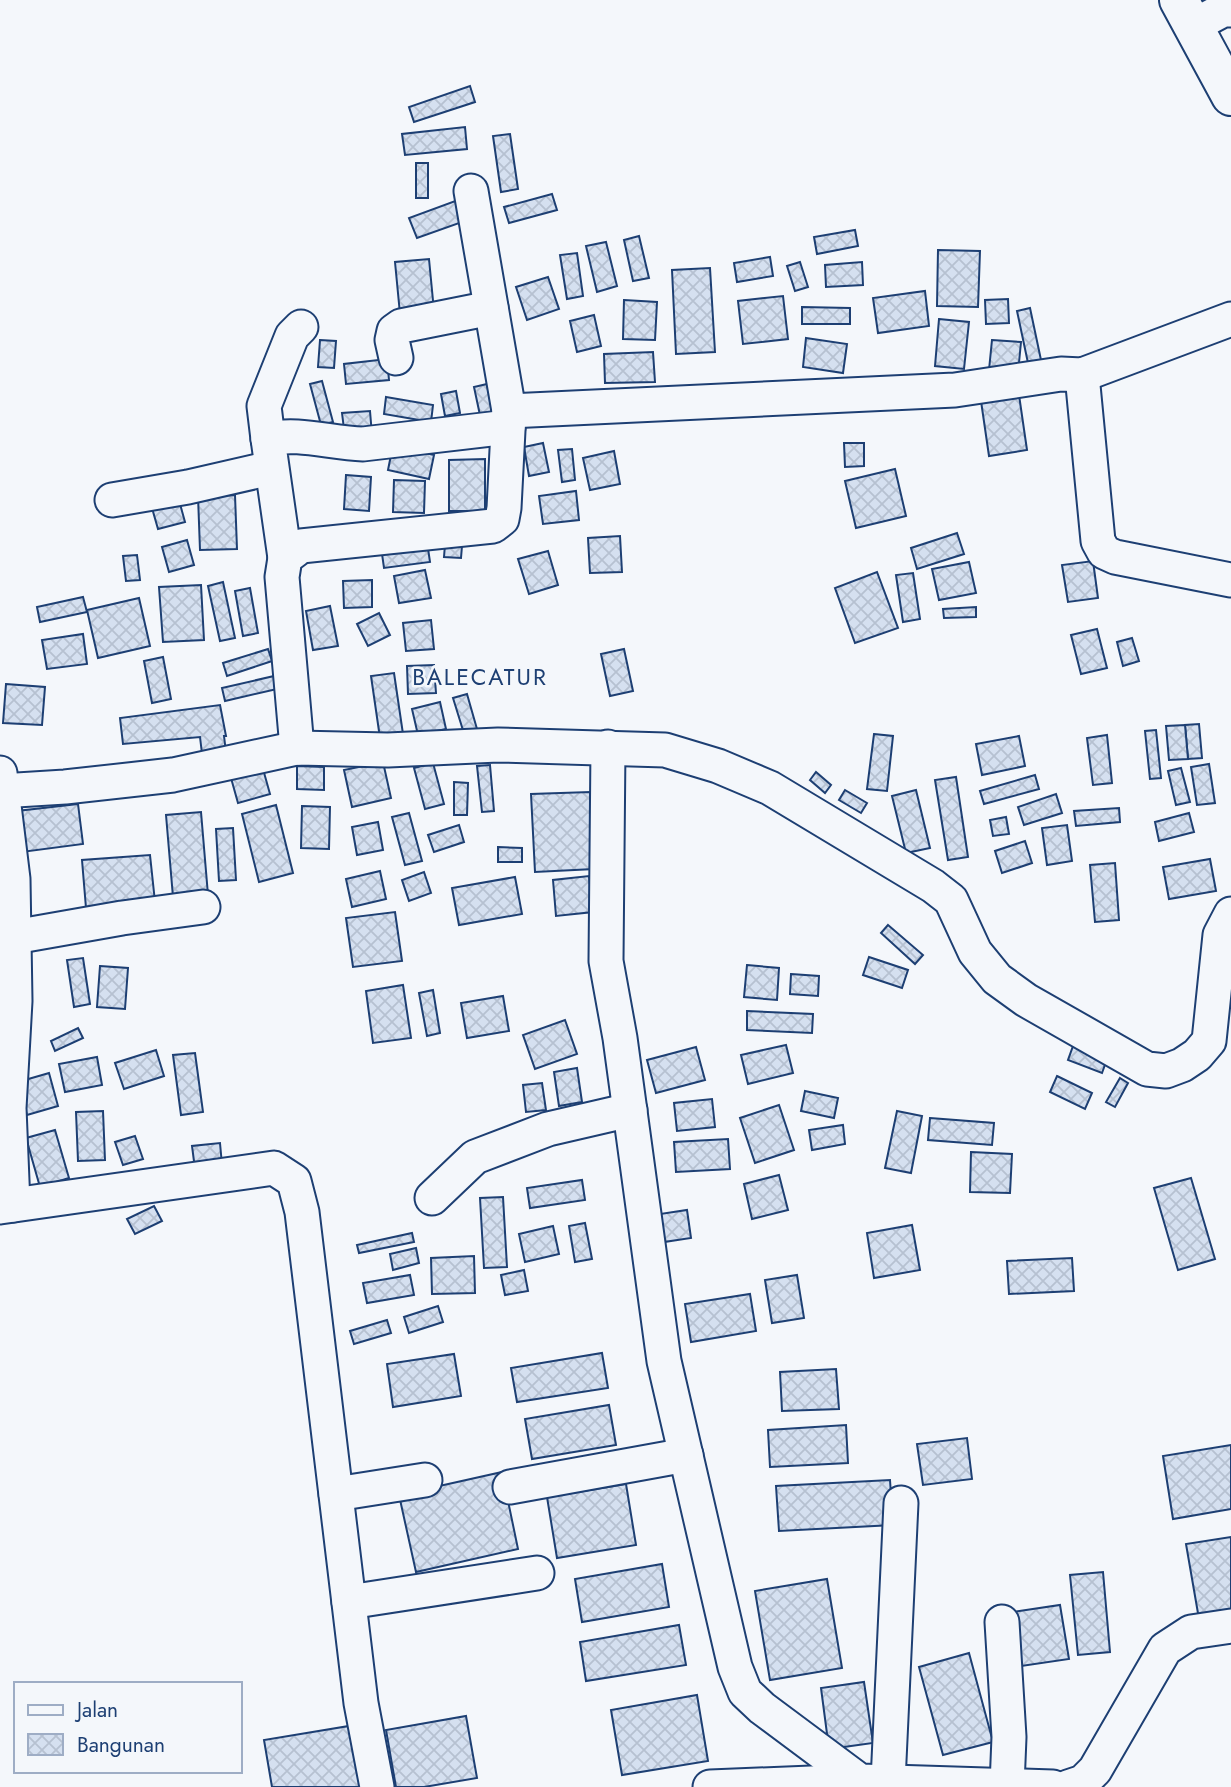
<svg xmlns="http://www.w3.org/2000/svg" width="1231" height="1787" font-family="Jost,sans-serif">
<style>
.building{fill:url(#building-cross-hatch);stroke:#1d3f73;stroke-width:2}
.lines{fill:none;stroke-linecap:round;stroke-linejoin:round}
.minor-casing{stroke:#1d3f73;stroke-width:37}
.highway-casing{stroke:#1d3f73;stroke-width:42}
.minor{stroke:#f4f7fb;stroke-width:33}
.highway{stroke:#f4f7fb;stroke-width:38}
.labels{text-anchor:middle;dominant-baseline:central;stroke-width:5;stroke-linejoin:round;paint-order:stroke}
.quarter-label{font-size:23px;letter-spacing:2px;fill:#1d3f73;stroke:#f4f7fb}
</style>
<defs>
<pattern id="building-cross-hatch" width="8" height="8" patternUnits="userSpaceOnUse" patternTransform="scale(1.75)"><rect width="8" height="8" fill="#d5e0f0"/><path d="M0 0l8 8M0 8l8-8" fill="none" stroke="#b6c1d1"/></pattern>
</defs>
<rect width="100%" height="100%" fill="#f4f7fb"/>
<g class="building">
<path d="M470,86L475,102L414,122L409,107Z"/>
<path d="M465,127L467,149L405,155L402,134Z"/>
<path d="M510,134L518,189L501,192L493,136Z"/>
<rect x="416" y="163" width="12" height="35"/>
<path d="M552,194L557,210L509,223L504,207Z"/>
<path d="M458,200L465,221L417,238L409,218Z"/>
<path d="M855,230L858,246L817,254L814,237Z"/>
<path d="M639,236L649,278L633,281L624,240Z"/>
<path d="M606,242L617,286L597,292L586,246Z"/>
<path d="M938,250L980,251L978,307L937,306Z"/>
<path d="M577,253L583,296L567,299L560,255Z"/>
<path d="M770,257L773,276L737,282L734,263Z"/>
<path d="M429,259L434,311L400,314L395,262Z"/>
<path d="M800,262L808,287L795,291L787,266Z"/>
<path d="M862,262L863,285L826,287L825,265Z"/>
<path d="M710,268L715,352L676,354L672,270Z"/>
<path d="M548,277L559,309L527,320L516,287Z"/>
<path d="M925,291L929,326L878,333L873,298Z"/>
<path d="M783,296L788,339L743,344L738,301Z"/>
<path d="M1008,299L1009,323L986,324L985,300Z"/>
<path d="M624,300L657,302L655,340L623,339Z"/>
<path d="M802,307L850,308V324H802Z"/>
<path d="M1030,308L1041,360L1028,363L1017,311Z"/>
<path d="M594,315L601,346L577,352L570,321Z"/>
<path d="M939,319L969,322L964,369L935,366Z"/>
<path d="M806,338L847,344L843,373L803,367Z"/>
<path d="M320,340L336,341L334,368L318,367Z"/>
<path d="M992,340L1021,342L1018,373L989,370Z"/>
<path d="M653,352L655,382L605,383L604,354Z"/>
<path d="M387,359L389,380L346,384L344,364Z"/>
<path d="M322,381L333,422L321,425L310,384Z"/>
<path d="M487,384L494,417L481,420L474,387Z"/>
<path d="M456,391L460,413L445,416L441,394Z"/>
<path d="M1019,395L1027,450L989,456L981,401Z"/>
<path d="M386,397L433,405L431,422L384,414Z"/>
<path d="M370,411L372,435L345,437L342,413Z"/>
<path d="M543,443L549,472L529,476L524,447Z"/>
<path d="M844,443H864V466L845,467Z"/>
<path d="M393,445L434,455L429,479L388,470Z"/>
<path d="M572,449L575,480L562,482L558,450Z"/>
<path d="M614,451L620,484L590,490L583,458Z"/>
<path d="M485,459V511H449V460Z"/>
<path d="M895,469L906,516L856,528L845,481Z"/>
<path d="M346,475L371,477L369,511L344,509Z"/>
<path d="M394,480L425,481L424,513L393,512Z"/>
<path d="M576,491L579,520L543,524L539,496Z"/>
<path d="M177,493L185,522L158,529L150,501Z"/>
<path d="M235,495L237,549L200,550L198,496Z"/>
<path d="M446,532L463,534L461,558L444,557Z"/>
<path d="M957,533L964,554L917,569L911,548Z"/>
<path d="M426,535L430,562L384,568L380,540Z"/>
<path d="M620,536L622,572L590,573L588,538Z"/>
<path d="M187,540L194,565L169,572L162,547Z"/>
<path d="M548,551L558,585L529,594L518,559Z"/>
<path d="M137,555L140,580L126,581L123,556Z"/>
<path d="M1093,561L1098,598L1068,602L1062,565Z"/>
<path d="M969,562L976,593L939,600L932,569Z"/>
<path d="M425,570L431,598L399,603L394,576Z"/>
<path d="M877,572L898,628L855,643L835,588Z"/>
<path d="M913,573L920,619L903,622L896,575Z"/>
<path d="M372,580V607L344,608L343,581Z"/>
<path d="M223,582L235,638L220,641L208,586Z"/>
<path d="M201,585L204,640L163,642L159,587Z"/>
<path d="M250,588L258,633L243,636L235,591Z"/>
<path d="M83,597L87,612L40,622L37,607Z"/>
<path d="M139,598L150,646L98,658L87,610Z"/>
<path d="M330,606L338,646L313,650L306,611Z"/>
<path d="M976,607V617L944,618L943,609Z"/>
<path d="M379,613L390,635L368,646L357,624Z"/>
<path d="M431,620L434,649L406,651L403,623Z"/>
<path d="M1097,629L1107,668L1081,674L1071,635Z"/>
<path d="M83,634L87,664L47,669L42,640Z"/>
<path d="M1132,638L1139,661L1123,666L1117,642Z"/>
<path d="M268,649L272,661L227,676L223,663Z"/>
<path d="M624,649L633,691L610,696L601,654Z"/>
<path d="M163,657L171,699L152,703L144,661Z"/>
<path d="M434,665L436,693L408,694L407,666Z"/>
<path d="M394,673L403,734L380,738L371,676Z"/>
<path d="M274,676L277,689L225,701L222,688Z"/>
<path d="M6,684L45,687L42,725L3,723Z"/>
<path d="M467,694L479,736L466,740L453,698Z"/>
<path d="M440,702L446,729L418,735L412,709Z"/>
<path d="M220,705L226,736H224L227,760L203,762L200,737L123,744L120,718Z"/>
<path d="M1199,724L1202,758L1188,759L1185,725Z"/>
<path d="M1185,725L1188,759L1169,760L1166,726Z"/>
<path d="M1156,730L1161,778L1150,779L1145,731Z"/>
<path d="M874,734L893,736L887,791L867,789Z"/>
<path d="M1107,735L1112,783L1093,785L1087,738Z"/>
<path d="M1019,736L1025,766L982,775L976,744Z"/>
<path d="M383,762L391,798L352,807L344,770Z"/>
<path d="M433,763L444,804L425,809L414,768Z"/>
<path d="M1209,764L1215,803L1197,805L1191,767Z"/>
<path d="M490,765L494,811L482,812L477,766Z"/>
<path d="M297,766L324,767V790L297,789Z"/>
<path d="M1181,768L1190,802L1176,805L1168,771Z"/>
<path d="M263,769L270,794L238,803L231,778Z"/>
<path d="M816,772L831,785L825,793L810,780Z"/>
<path d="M1035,775L1039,789L984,804L980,791Z"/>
<path d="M956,777L968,857L948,860L935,780Z"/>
<path d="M454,782L468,783L467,815H454Z"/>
<path d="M845,790L867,803L861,813L839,800Z"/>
<path d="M916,790L930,848L906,853L892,796Z"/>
<path d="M590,792L594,869L535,872L531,794Z"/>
<path d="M1056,794L1062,813L1024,825L1018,807Z"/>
<path d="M78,804L83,844L22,852L17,811Z"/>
<path d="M276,805L293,873L259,882L242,814Z"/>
<path d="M302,806L330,807L329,849L301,848Z"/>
<path d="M1119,808L1120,822L1076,826L1074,811Z"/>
<path d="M201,812L208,895L173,897L166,815Z"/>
<path d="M409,813L422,861L405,865L392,817Z"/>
<path d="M1189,813L1194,832L1159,841L1155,822Z"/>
<path d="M1006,817L1009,834L993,836L990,820Z"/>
<path d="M378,822L383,850L357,855L352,827Z"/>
<path d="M459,825L464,842L434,852L428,835Z"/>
<path d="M1067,825L1072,861L1047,865L1042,828Z"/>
<path d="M233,828L236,880L219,881L216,829Z"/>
<path d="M1025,841L1032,863L1002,873L995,851Z"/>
<path d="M498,847L522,848V862H498Z"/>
<path d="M150,855L155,902L86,908L82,860Z"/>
<path d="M1210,859L1216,891L1169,899L1163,867Z"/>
<path d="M1115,863L1119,920L1095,922L1090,865Z"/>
<path d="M380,871L386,899L352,907L346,879Z"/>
<path d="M424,872L431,893L409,901L402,880Z"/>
<path d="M589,876L593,912L556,916L553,880Z"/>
<path d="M515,877L522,914L459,925L452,888Z"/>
<path d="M395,912L402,961L353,967L346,918Z"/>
<path d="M888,925L923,955L915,964L881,933Z"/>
<path d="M869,957L908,970L902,988L863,975Z"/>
<path d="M83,958L90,1004L74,1007L67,960Z"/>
<path d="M747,965L779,968L777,1000L744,997Z"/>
<path d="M100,966L128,968L125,1009L97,1007Z"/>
<path d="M791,974L819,976L818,996L790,994Z"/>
<path d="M403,985L411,1038L373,1043L366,991Z"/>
<path d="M433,990L440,1033L427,1036L419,993Z"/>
<path d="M503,996L509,1031L467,1038L461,1003Z"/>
<path d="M747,1011L813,1014L812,1033L747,1030Z"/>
<path d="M565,1020L577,1054L535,1069L523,1035Z"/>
<path d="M78,1028L83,1038L55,1051L51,1041Z"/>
<path d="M1077,1035L1111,1048L1102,1073L1068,1060Z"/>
<path d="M786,1045L793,1073L748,1084L741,1055Z"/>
<path d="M696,1047L705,1080L656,1093L647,1060Z"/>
<path d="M156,1050L164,1076L124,1089L115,1063Z"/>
<path d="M195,1053L203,1112L181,1115L173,1055Z"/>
<path d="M97,1057L102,1085L65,1092L59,1064Z"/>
<path d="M577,1068L582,1102L559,1106L554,1072Z"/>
<path d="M49,1073L58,1106L27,1115L18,1082Z"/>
<path d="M1057,1076L1092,1093L1085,1109L1050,1092Z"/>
<path d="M1120,1078L1128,1083L1115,1107L1106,1102Z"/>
<path d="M542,1083L546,1110L526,1112L523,1085Z"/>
<path d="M805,1091L838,1098L834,1118L801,1111Z"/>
<path d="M712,1099L715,1127L677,1131L674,1103Z"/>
<path d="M779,1105L794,1150L755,1163L740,1118Z"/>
<path d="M103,1111L105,1160L78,1161L76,1112Z"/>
<path d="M897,1111L922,1116L911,1173L885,1168Z"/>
<path d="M930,1118L994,1123L992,1145L928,1140Z"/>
<path d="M843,1125L845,1144L812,1150L809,1130Z"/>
<path d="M55,1130L69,1178L40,1187L26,1138Z"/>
<path d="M135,1136L143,1159L123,1165L115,1142Z"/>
<path d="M728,1139L730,1169L676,1172L674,1142Z"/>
<path d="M220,1143L222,1165L195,1169L192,1146Z"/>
<path d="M971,1152L1012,1154L1010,1193L970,1192Z"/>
<path d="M779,1175L788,1210L752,1219L744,1184Z"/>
<path d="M1191,1178L1215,1259L1178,1270L1154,1188Z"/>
<path d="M582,1180L585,1200L530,1208L527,1188Z"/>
<path d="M503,1197L507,1267L484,1268L480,1198Z"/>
<path d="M154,1206L162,1221L135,1234L127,1219Z"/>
<path d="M687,1210L691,1238L664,1242L660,1214Z"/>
<path d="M585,1223L592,1259L575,1262L569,1226Z"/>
<path d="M912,1225L920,1270L874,1278L867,1233Z"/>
<path d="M553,1226L559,1254L525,1262L519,1234Z"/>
<path d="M412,1233L414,1242L359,1253L357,1245Z"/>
<path d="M416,1248L419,1263L393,1270L390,1254Z"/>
<path d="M474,1256L475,1293L432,1294L431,1258Z"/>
<path d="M1072,1258L1074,1291L1009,1294L1007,1261Z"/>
<path d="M524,1270L528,1291L505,1295L501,1275Z"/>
<path d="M410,1275L414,1295L367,1303L363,1283Z"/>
<path d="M797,1275L804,1318L772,1323L765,1280Z"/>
<path d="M750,1294L756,1331L691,1342L685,1304Z"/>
<path d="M438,1306L443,1322L409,1333L404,1317Z"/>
<path d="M387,1320L391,1333L354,1344L350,1331Z"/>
<path d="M602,1353L608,1388L517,1402L511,1368Z"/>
<path d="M454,1354L461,1396L393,1407L387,1364Z"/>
<path d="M836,1369L839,1409L782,1411L780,1372Z"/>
<path d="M609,1405L616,1445L532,1459L525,1419Z"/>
<path d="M846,1425L848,1463L770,1467L768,1430Z"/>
<path d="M967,1438L972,1479L923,1485L917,1444Z"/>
<path d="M1231,1445V1509L1173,1519L1163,1456Z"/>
<path d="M502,1472L518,1549L416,1572L399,1495Z"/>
<path d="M890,1480L893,1525L779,1531L776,1486Z"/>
<path d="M626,1484L636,1545L557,1558L547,1497Z"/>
<path d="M1231,1537V1614L1199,1619L1186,1544Z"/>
<path d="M662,1564L669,1607L582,1622L575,1579Z"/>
<path d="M1103,1572L1110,1652L1078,1655L1070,1575Z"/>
<path d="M827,1579L842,1668L770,1680L755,1591Z"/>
<path d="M1060,1605L1069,1659L1015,1667L1006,1613Z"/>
<path d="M679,1625L686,1665L586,1681L580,1642Z"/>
<path d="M969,1653L993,1742L943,1755L919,1667Z"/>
<path d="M864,1682L873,1743L829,1749L821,1688Z"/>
<path d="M697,1695L708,1761L622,1775L611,1710Z"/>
<path d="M466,1716L477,1778L424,1787H396L386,1730Z"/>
<path d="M349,1726L360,1787H272L264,1740Z"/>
</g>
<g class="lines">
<defs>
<g id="minor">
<path d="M1193,26L1223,10H1231"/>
<path d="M396,358L392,340L394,331L401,326L491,308"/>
<path d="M1082,375L1098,541L1104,552L1115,557L1231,580"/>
<path d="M509,411L955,390L1061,374L1082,375L1231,319"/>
<path d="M268,439L264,406L292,336L301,327"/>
<path d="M112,500L188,487L271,468"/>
<path d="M285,558L268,439C299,432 330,443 363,444L508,427"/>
<path d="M608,747L606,961L620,1038L664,1361L735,1667L745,1692L762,1708L860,1781L1053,1787"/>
<path d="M297,748L282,577L285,558L301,546L493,526L502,519L504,508L509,411L471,191"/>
<path d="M0,773L13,879L15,1001L9,1108L13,1205"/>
<path d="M0,791L65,787L173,775L297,748L388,750L498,745L665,750L718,766L770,788L933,886L951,900L975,952L997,979L1026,1000L1147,1069L1166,1071L1182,1065L1197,1055L1209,1041L1220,935L1231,914"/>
<path d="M14,937L122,918L203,907"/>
<path d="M432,1198L475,1157L548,1129L630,1110"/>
<path d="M0,1207L274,1168L294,1181L302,1212L361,1703L377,1787"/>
<path d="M510,1487L686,1455"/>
<path d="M336,1494L425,1480"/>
<path d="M349,1602L537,1573"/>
<path d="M1002,1622L1009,1737L1007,1786"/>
<path d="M888,1782L901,1503"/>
<path d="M710,1787L860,1781L859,1787"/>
<path d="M1068,1787L1083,1782L1095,1770L1165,1649L1191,1632L1231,1626"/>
</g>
<path id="highway" d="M1179,0L1231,96"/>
</defs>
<use href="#minor" class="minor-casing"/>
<use href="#highway" class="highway-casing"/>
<use href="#minor" class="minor"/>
<use href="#highway" class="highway"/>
</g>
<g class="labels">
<g class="quarter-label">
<text x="480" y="677">BALECATUR</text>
</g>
</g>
<rect x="14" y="1682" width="228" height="91" fill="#f4f7fb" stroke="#9eadc5" stroke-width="2"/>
<rect x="28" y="1705" width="35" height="10" fill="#f4f7fb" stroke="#9eadc5" stroke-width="2"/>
<text x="77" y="1717" font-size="21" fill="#1d3f73">Jalan</text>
<rect x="28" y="1734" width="35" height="21" fill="url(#building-cross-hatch)" stroke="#9eadc5" stroke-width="2"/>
<text x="77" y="1752" font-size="21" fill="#1d3f73">Bangunan</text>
</svg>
